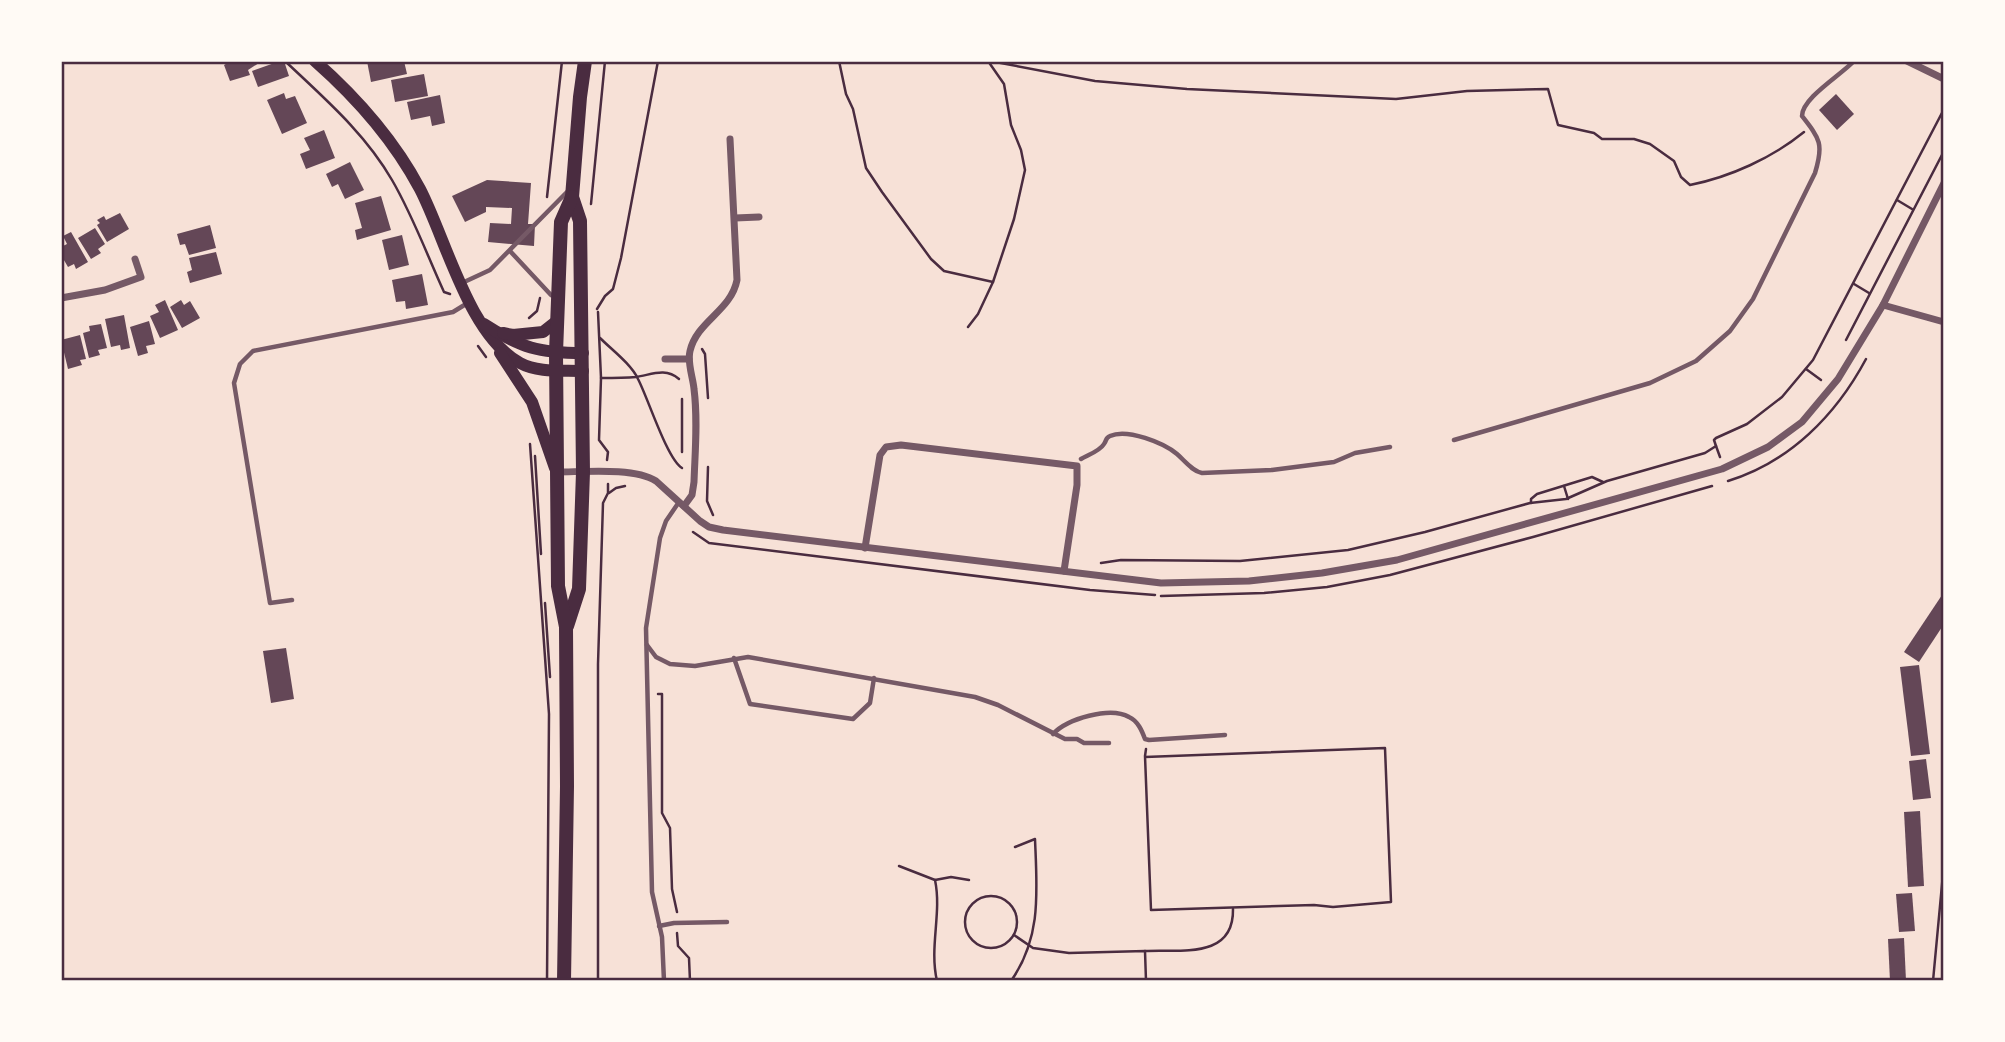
<svg xmlns="http://www.w3.org/2000/svg" width="2005" height="1042" font-family="Montserrat,sans-serif">
<style>
.building{fill:#644757}
.lines{fill:none;stroke-linecap:round;stroke-linejoin:round}
.path{stroke:#4a2c40;stroke-width:2.5}
.service{stroke:#755966;stroke-width:4.5}
.minor{stroke:#755966;stroke-width:7}
.secondary{stroke:#4a2c40;stroke-width:12}
.primary{stroke:#4a2c40;stroke-width:14}
.neatline{fill:none;stroke:#4a2c40;stroke-width:2.5}
</style>
<rect width="100%" height="100%" fill="#f7e1d7"/>
<g class="building">
<path d="M231,61H262L248,70L250,75L230,81L224,65Z"/>
<path d="M280,61H284L289,76L258,87L252,71Z"/>
<path d="M367,61H404L407,74L371,82Z"/>
<path d="M424,74L428,96L395,102L391,80Z"/>
<path d="M284,93L286,99L295,96L307,123L282,134L267,100Z"/>
<path d="M1836,94L1854,114L1837,130L1819,110Z"/>
<path d="M440,95L445,123L432,126L430,116L411,120L407,102Z"/>
<path d="M324,130L335,158L306,169L300,154L310,150L304,138Z"/>
<path d="M350,162L364,190L345,199L338,184L332,187L326,174Z"/>
<path d="M487,180L531,183L528,224H535L534,246L488,242L490,223L511,224L512,208L486,207V212L465,222L452,196Z"/>
<path d="M381,196L391,230L357,240L355,230L362,228L355,203Z"/>
<path d="M120,213L129,229L107,242L97,225L100,223L97,220L104,216L106,220Z"/>
<path d="M210,225L216,248L189,255L185,244L180,245L177,234Z"/>
<path d="M95,228L105,244L98,249L101,253L91,259L78,238Z"/>
<path d="M71,232L88,262L76,269L74,264L68,267L61,255V247L67,244L63,236Z"/>
<path d="M402,235L409,265L389,270L382,240Z"/>
<path d="M216,252L222,274L190,283L187,272L192,270L189,258Z"/>
<path d="M422,274L428,305L406,309L405,301L396,302L392,280Z"/>
<path d="M165,300L178,330L160,338L150,316L159,312L155,305Z"/>
<path d="M181,300L184,305L190,301L200,318L182,328L170,307Z"/>
<path d="M124,315L130,348L121,350L120,345L111,347L105,319Z"/>
<path d="M149,321L155,344L146,346L148,353L138,356L130,327Z"/>
<path d="M101,324L107,348L98,350L100,355L89,358L83,333L90,331L89,326Z"/>
<path d="M80,335L86,359L80,360L82,365L68,369L61,340Z"/>
<path d="M1944,592V624L1919,662L1904,652Z"/>
<path d="M286,648L294,699L271,703L263,651Z"/>
<path d="M1919,665L1930,754L1911,756L1900,667Z"/>
<path d="M1926,759L1931,798L1913,800L1909,761Z"/>
<path d="M1920,811L1924,886L1908,887L1904,812Z"/>
<path d="M1912,893L1915,931L1899,932L1896,894Z"/>
<path d="M1904,938L1906,981H1890L1888,939Z"/>
</g>
<g class="lines">
<g class="path">
<path d="M285,61C324,98 365,133 392,180C413,216 427,255 444,292L450,294"/>
<path d="M839,61L846,94L853,109L866,168L882,192L931,259L944,271L993,282"/>
<path d="M990,61L1095,81L1187,89L1396,99L1467,91L1548,89L1558,125L1594,133L1602,139H1634L1650,144L1674,161L1681,177L1690,185C1730,177 1772,158 1804,132"/>
<path d="M547,197L562,61"/>
<path d="M1897,200L1912,209"/>
<path d="M591,204L605,61"/>
<path d="M1854,284L1869,293"/>
<path d="M597,309L605,296L613,289L621,258L658,61"/>
<path d="M598,312L601,378L599,440L608,452L607,460"/>
<path d="M529,318L537,311L540,298"/>
<path d="M968,327L978,314L993,282L1014,219L1025,170L1021,150L1011,125L1004,84L988,61"/>
<path d="M600,338C612,350 631,364 638,379C648,398 667,459 682,468"/>
<path d="M1846,340L1944,151"/>
<path d="M478,346L486,357"/>
<path d="M702,349L705,354L708,398"/>
<path d="M1806,369L1821,380"/>
<path d="M601,378C612,378 624,378 636,377C651,375 665,367 679,379"/>
<path d="M682,399V452"/>
<path d="M530,444L549,714L547,981"/>
<path d="M1716,446L1714,440L1716,438L1747,424L1782,397L1813,360L1944,109"/>
<path d="M535,456L541,554"/>
<path d="M708,467L707,501L713,515"/>
<path d="M1728,481C1790,462 1836,415 1866,359"/>
<path d="M1564,486L1568,499"/>
<path d="M609,493L616,488L625,486"/>
<path d="M1531,503V499L1537,494L1592,477L1603,482"/>
<path d="M693,532L709,543L1090,590L1155,595"/>
<path d="M1101,563L1121,560L1240,561L1348,550L1425,532L1530,503L1566,499L1607,481L1705,453L1716,446L1720,457"/>
<path d="M1161,596L1264,593L1327,587L1390,575L1533,537L1712,486"/>
<path d="M545,603L550,677"/>
<path d="M658,694H662V813L670,828L672,889L677,912"/>
<path d="M1145,757L1385,748L1391,902L1333,907L1314,905L1151,910L1145,756L1146,749"/>
<path d="M899,866L935,880C942,913 929,947 937,981"/>
<path d="M935,880L951,877L969,880"/>
<circle cx="991" cy="922" r="26"/>
<path d="M677,933L678,946L689,958L690,981"/>
<path d="M1014,935L1033,948L1069,953L1145,951L1146,981"/>
<path d="M1145,951C1180,949 1234,960 1233,909"/>
<path d="M598,981V664L603,503L608,493V484"/>
<path d="M1011,981C1042,937 1037,891 1035,839L1015,847"/>
<path d="M1933,981L1944,863"/>
</g>
<g class="service">
<path d="M510,251L551,295L557,297"/>
<path d="M462,283L490,270L568,191"/>
<path d="M1454,440L1650,383L1696,361L1730,331L1753,299L1815,173C1824,144 1820,139 1802,116C1802,98 1841,75 1854,61"/>
<path d="M1081,459C1088,455 1100,451 1104,444C1107,440 1105,438 1110,436C1127,428 1164,443 1177,454C1185,461 1192,471 1202,473L1272,470L1334,462L1355,453L1390,447"/>
<path d="M292,600L270,603L234,383L240,364L253,351L453,312L466,304"/>
<path d="M647,645L656,657L670,664L695,666L748,657L975,697L998,705L1065,739H1077L1084,743H1109"/>
<path d="M734,658L750,704L853,719L870,703L874,678"/>
<path d="M1053,734C1067,719 1110,706 1129,717C1138,721 1142,731 1145,739L1149,740L1225,735"/>
<path d="M659,926L674,923L727,922"/>
<path d="M664,981L662,937L652,892L646,628L660,538L666,521L679,502"/>
</g>
<g class="minor">
<path d="M1907,61L1944,79"/>
<path d="M735,218L759,217"/>
<path d="M61,298L105,290L141,277L135,259"/>
<path d="M1883,305L1944,322"/>
<path d="M665,359H689"/>
<path d="M557,472C583,472 634,467 656,481L700,521L709,527L723,530L1161,583L1249,581L1322,573L1397,560L1722,469L1768,447L1802,422L1838,379L1883,305L1944,183"/>
<path d="M684,506L692,495L694,482C695,452 698,420 694,389C693,377 687,363 690,351C697,321 731,311 737,280L730,139"/>
<path d="M865,548L880,455L886,447L901,445L1077,466V485L1064,571"/>
</g>
<g class="secondary">
<path d="M315,61C357,98 394,140 420,189C446,239 469,336 520,363C538,373 563,370 583,371"/>
<path d="M484,324C521,348 539,353 583,353"/>
<path d="M503,333L513,335L543,332L557,321"/>
<path d="M500,353L532,402L555,468"/>
</g>
<g class="primary">
<path d="M567,626L579,589L583,472L580,221L572,197L580,97L585,61"/>
<path d="M564,981L567,786L566,627L558,586L556,353L561,222L572,197"/>
</g>
</g>
<rect width="2005" height="1042" fill="none" stroke="#fffaf5" stroke-width="126"/>
<rect x="63" y="63" width="1879" height="916" class="neatline"/>
</svg>
